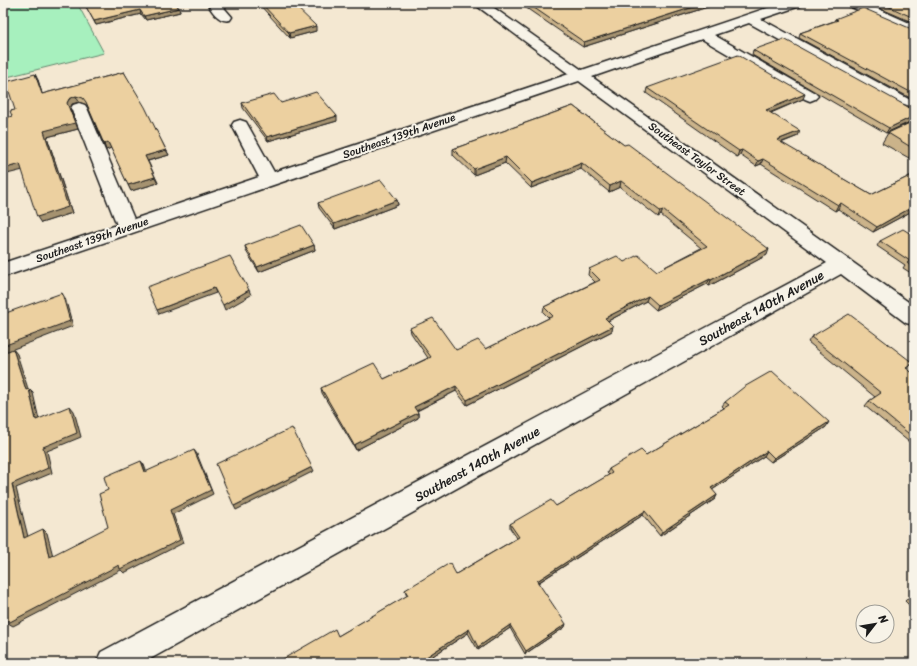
<svg xmlns="http://www.w3.org/2000/svg" width="917" height="666" font-family="Sriracha,sans-serif">
<style>
.green{fill:#a7f0be;stroke:#62866d}
.lines{fill:none;stroke-linecap:round;stroke-linejoin:round}
.minor-casing{stroke:#1c1c1c;stroke-width:3}
.minor{fill:#f7f3e8;fill-rule:evenodd}
.wall{fill:#cbb38a;stroke:#1c1c1c}
.shaded-wall{fill:#a59270;stroke:#1c1c1c}
.building{fill:#ecd0a0;stroke:#1c1c1c}
.labels{text-anchor:middle;dominant-baseline:central;stroke-width:4;stroke-linejoin:round;paint-order:stroke}
.far-street-label{font-size:11px;fill:#1c1c1c;stroke:#f7f3e8}
.street-label{font-size:13px;fill:#1c1c1c;stroke:#f7f3e8}
</style>
<rect width="100%" height="100%" fill="#f4e8d2"/>
<filter id="ink" filterUnits="userSpaceOnUse"><feTurbulence type="fractalNoise" baseFrequency=".025" numOctaves="2"/><feDisplacementMap in="SourceGraphic" scale="8" xChannelSelector="R" yChannelSelector="G"/><feConvolveMatrix kernelMatrix="1 2 1 2 8 2 1 2 1" color-interpolation-filters="sRGB"/></filter>
<g filter="url(#ink)">
<path class="green" d="M3,3H77L104,53L3,78Z"/>
<g class="lines">
<defs>
<g id="minor">
<path d="M207,3H220L232,17L230,20C219,23 212,11 207,3Z"/>
<path d="M473,3H487L582,70L782,3H801L800,6L761,19L914,102V113L908,111L749,23L714,35L815,93L818,96L815,99L810,101L805,99L702,39L592,77L914,306V325L906,323L841,274L143,663H96L101,652L827,263L579,81L3,277V263L117,225L71,108L73,105L79,103L85,105L87,108L134,219L259,177L232,125L234,122L240,120L246,122L274,172L569,74Z"/>
<path d="M848,3H865L914,25V34L849,6Z"/>
</g>
</defs>
<use href="#minor" class="minor-casing"/>
<use href="#minor" class="minor"/>
</g>
<g class="wall">
<path d="M84,3H175L179,8L180,12L146,20L141,14L96,25Z"/>
<path d="M258,3H292L316,31L290,38Z"/>
<path d="M519,3H720L583,47Z"/>
<path d="M879,3H914V23L877,7Z"/>
<path d="M835,19L914,30V100L799,38L800,33L834,21Z"/>
<path d="M753,50L914,108V120L886,133L752,55Z"/>
<path d="M124,72L169,155L148,161L158,183L131,191L111,148L106,150L88,106L85,104L79,102L72,104L70,109L78,129L47,137L72,213L41,223L12,116L38,80L42,94Z"/>
<path d="M647,88L803,99L771,113L798,136L781,143L871,195L914,174V210L873,232L838,209L835,211L761,164L756,166L740,155L737,157L646,93Z"/>
<path d="M242,103H281L337,121L268,141L243,108Z"/>
<path d="M573,106L767,255L709,286L707,284L656,310L646,301L608,321L612,331L467,405L456,391L417,411L418,413V418L356,450L322,393L321,388L384,379L428,358L411,333L410,328L456,350L486,349L549,318L543,312L544,307L595,282L588,275L589,269L624,262L657,271L701,248L661,215L658,217L620,187L609,192L581,169L531,188L505,163L474,175L453,155V149Z"/>
<path d="M914,121V156L909,158L882,143L888,133Z"/>
<path d="M397,200L398,205L335,229L319,208L318,203Z"/>
<path d="M914,236V275L903,268L905,265L877,246L880,241Z"/>
<path d="M314,245L315,250L259,272L246,251L245,246Z"/>
<path d="M811,337L913,363L907,369L914,374V446L865,406L869,401L875,397L808,342Z"/>
<path d="M725,402L826,427L771,462L764,456L712,490L717,495L715,499L660,536L643,515L538,583L565,627L525,654L510,628L478,650L468,633L422,663H285L338,636L407,596L405,590L456,574L517,538L510,528V524L556,506L609,475L607,473L609,469L646,455L724,408L722,406Z"/>
<path d="M914,593V610L905,601Z"/>
</g>
<g class="shaded-wall">
<path d="M706,3H720L583,47L584,42Z"/>
<path d="M179,8L180,12L146,20L144,16Z"/>
<path d="M140,10L141,14L96,25L94,21Z"/>
<path d="M316,26V31L290,38L289,33Z"/>
<path d="M35,74L38,80L44,100L42,94Z"/>
<path d="M805,94L803,99L764,115L766,110Z"/>
<path d="M76,96L79,102L72,104L70,109L78,129L47,137L72,213L41,223L37,217L44,131L67,103L69,99Z"/>
<path d="M337,116V121L268,141L267,137Z"/>
<path d="M914,116V120L886,133L889,128Z"/>
<path d="M800,131L798,136L774,145L777,140Z"/>
<path d="M108,142L111,148L106,150L104,144Z"/>
<path d="M166,150L169,155L147,161L145,156Z"/>
<path d="M742,150L740,155L737,157L739,151Z"/>
<path d="M914,150V156L909,158Z"/>
<path d="M506,157L505,163L474,175V169Z"/>
<path d="M763,159L761,164L756,166L758,161Z"/>
<path d="M582,163L581,169L531,188L532,183Z"/>
<path d="M20,164L23,170L3,175V169Z"/>
<path d="M155,177L158,183L131,191L128,185Z"/>
<path d="M621,181L620,187L609,192L610,186Z"/>
<path d="M397,200L398,205L335,229L334,224Z"/>
<path d="M841,203L838,209L835,211L838,205Z"/>
<path d="M914,206V210L873,232L877,227Z"/>
<path d="M663,210L661,215L658,217L660,211Z"/>
<path d="M314,245L315,250L259,272L257,267Z"/>
<path d="M769,249L767,255L709,286L711,280Z"/>
<path d="M710,279L707,284L656,310L658,305Z"/>
<path d="M214,288L216,293L159,314L157,310Z"/>
<path d="M249,290L251,295L225,310L223,305Z"/>
<path d="M62,293L65,298L73,326L3,353V346Z"/>
<path d="M648,296L646,301L604,323L605,318Z"/>
<path d="M613,326L612,331L467,405V400Z"/>
<path d="M13,349L17,354L30,395L26,390Z"/>
<path d="M913,363L909,367L902,372L906,368Z"/>
<path d="M456,386V391L414,412V407Z"/>
<path d="M29,389L33,393L40,424L36,420Z"/>
<path d="M70,406L74,411L81,437L47,451L52,473L16,488L29,541L24,538L12,484L43,447Z"/>
<path d="M418,413V418L356,450L354,445Z"/>
<path d="M829,422L826,427L771,462L774,458Z"/>
<path d="M194,450L197,454L213,494L173,514L183,543L124,573L121,570L13,626L8,623L170,510Z"/>
<path d="M767,451L764,456L709,492L711,488Z"/>
<path d="M141,461L144,465L148,476L145,472Z"/>
<path d="M312,467L314,471L236,510L234,506Z"/>
<path d="M717,495L715,499L660,536L662,532Z"/>
<path d="M645,511L643,515L536,584L537,581Z"/>
<path d="M43,529L47,533L54,560L49,557Z"/>
<path d="M566,624L565,627L525,654L526,651Z"/>
<path d="M510,625V628L478,650V647Z"/>
<path d="M469,629L468,633L422,663H417Z"/>
</g>
<g class="building">
<path d="M84,3H175L179,8L144,16L140,10L94,21Z"/>
<path d="M261,3H292L316,26L289,33Z"/>
<path d="M527,3H706L584,42Z"/>
<path d="M881,3H914V18Z"/>
<path d="M863,8L914,30V94L800,33L838,20L835,19Z"/>
<path d="M784,39L910,108H914V116L889,128L753,50Z"/>
<path d="M738,55L805,94L766,110L800,131L777,140L871,195L914,174V206L877,227L841,203L838,205L763,159L758,161L742,150L739,151L647,88Z"/>
<path d="M124,72L145,107L166,150L145,156L155,177L128,185L108,142L104,144L86,102L83,98L76,96L69,99L67,103L75,123L44,131L68,207L37,217L20,164L3,169V119L12,116L10,111L15,110L6,82L35,74L42,94Z"/>
<path d="M316,92L337,116L267,137L242,103L274,94L281,103Z"/>
<path d="M573,106L624,145L628,144L769,249L711,280L710,279L658,305L648,296L605,318L613,326L467,400L456,386L414,407L418,413L354,445L321,388L374,363L384,379L431,357L410,328L433,318L456,350L478,340L486,349L553,316L544,307L600,280L589,269L617,256L624,262L638,255L657,271L707,246L663,210L660,211L621,181L610,186L582,163L532,183L506,157L474,169L453,149Z"/>
<path d="M914,121V149L888,133Z"/>
<path d="M381,180L397,200L334,224L318,203Z"/>
<path d="M301,225L314,245L257,267L245,246Z"/>
<path d="M903,229L914,236V268L907,263L910,261L880,241Z"/>
<path d="M230,256L249,290L223,305L214,288L157,310L147,287Z"/>
<path d="M62,293L70,321L3,346V314Z"/>
<path d="M849,314L913,363L906,368L914,374V438L869,401L881,393L811,337Z"/>
<path d="M13,349L26,390L29,389L36,420L70,406L77,433L43,447L48,468L12,484L24,538L43,529L49,557L108,527L99,494L108,490L104,477L141,461L145,472L194,450L211,490L170,510L180,540L120,569L119,565L8,623L3,594V353Z"/>
<path d="M772,371L829,422L774,458L767,451L711,488L717,495L662,532L645,511L537,581L566,624L526,651L510,625L478,647L469,629L417,663H285L283,659L335,629L338,636L408,595L405,590L450,563L456,574L519,537L510,524L551,500L556,506L612,473L609,469L641,450L646,455L729,405L725,402L744,387Z"/>
<path d="M292,428L312,467L234,506L216,464Z"/>
<path d="M914,595V601L910,598Z"/>
</g>
</g>
<g class="labels">
<g class="far-street-label">
<text transform="translate(399 136) rotate(-19)">Southeast 139th Avenue</text>
<text transform="translate(697 159) rotate(36)">Southeast Taylor Street</text>
<text transform="translate(92 240) rotate(-19)">Southeast 139th Avenue</text>
</g>
<g class="street-label">
<text transform="translate(761 308) rotate(-29)">Southeast 140th Avenue</text>
<text transform="translate(477 464) rotate(-29)">Southeast 140th Avenue</text>
</g>
</g>
<rect width="917" height="666" fill="none" stroke="#f7f3e8" stroke-width="16"/>
<rect x="8" y="8" width="901" height="650" fill="none" stroke="#1c1c1c" stroke-width="1.5" filter="url(#ink)"/>
<g transform="translate(875 624) rotate(59)"><circle r="19" fill="#f7f3e8" stroke="#9f9d96"/>
<path d="M0-3L7 15L0 10L-7 15Z" fill="#1c1c1c"/>
<text y="-6" font-size="11" font-weight="bold" text-anchor="middle" fill="#1c1c1c">N</text>
</g>
</svg>
